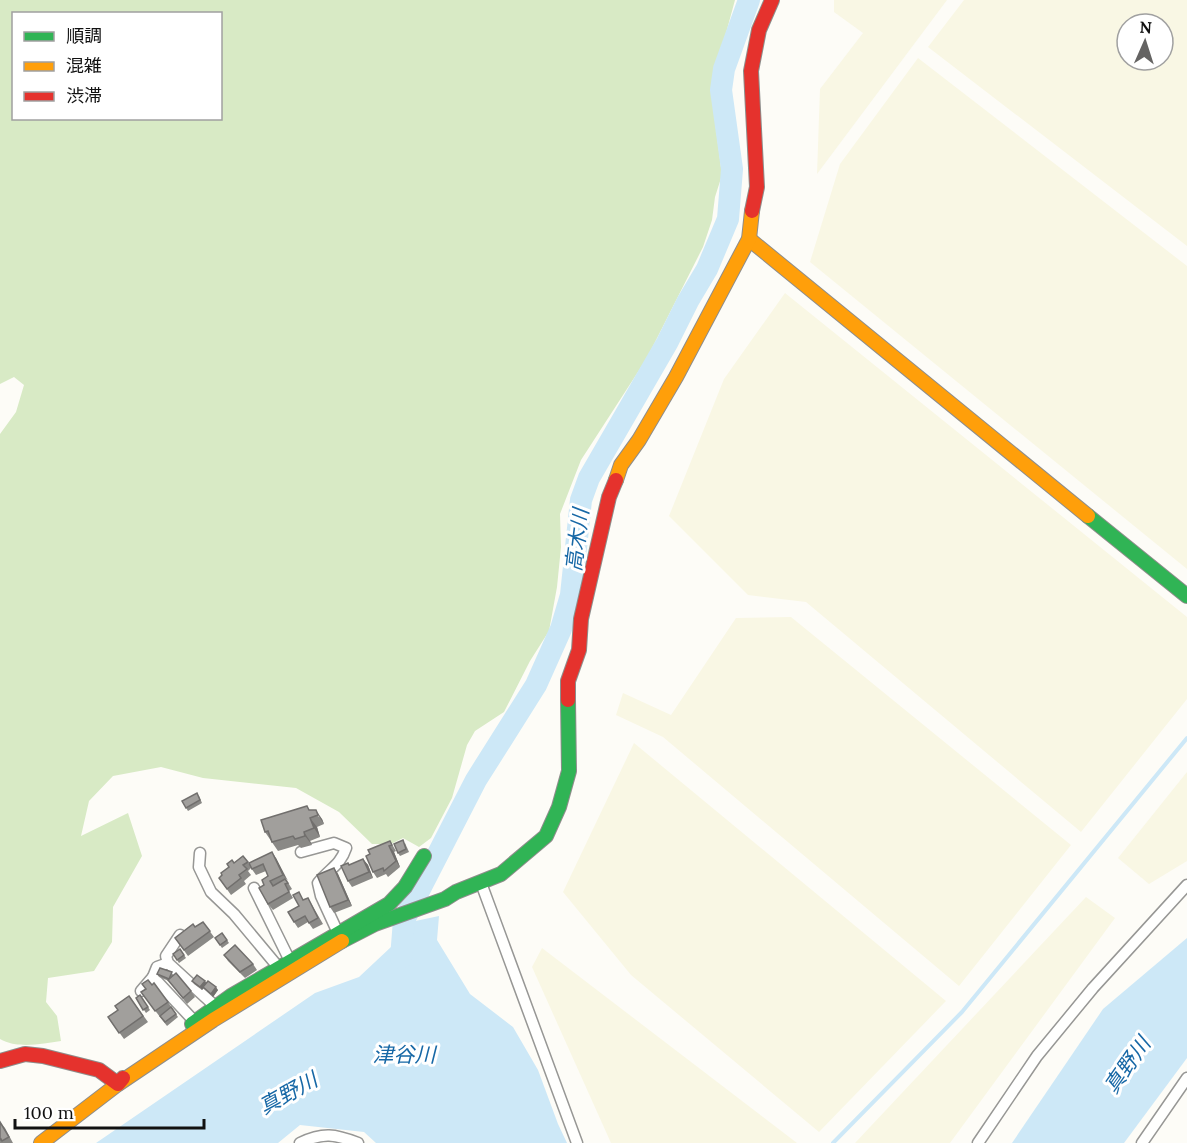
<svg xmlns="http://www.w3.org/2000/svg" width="1187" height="1143" font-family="Lora,'Noto Sans JP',serif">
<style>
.farmland{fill:#f9f7e4;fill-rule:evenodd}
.forest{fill:#d8eac5;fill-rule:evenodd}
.water{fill:#cde8f7}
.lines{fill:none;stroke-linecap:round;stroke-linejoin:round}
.stream{stroke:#cde8f7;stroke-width:4}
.river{stroke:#cde8f7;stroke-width:22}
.street-casing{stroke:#979795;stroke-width:13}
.fast-casing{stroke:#8e8d8b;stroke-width:16}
.slow-casing{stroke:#8e8d8b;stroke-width:16}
.jam-casing{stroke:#8e8d8b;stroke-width:16}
.street{stroke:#fffffe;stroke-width:10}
.fast{stroke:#30b455;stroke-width:14}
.slow{stroke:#ff9f0a;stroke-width:14}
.jam{stroke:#e5322d;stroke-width:14}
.wall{fill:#8a8986}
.shaded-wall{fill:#716f6d}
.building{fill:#a19f9c;stroke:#716f6d;stroke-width:1.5}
.labels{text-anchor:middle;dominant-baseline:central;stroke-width:6;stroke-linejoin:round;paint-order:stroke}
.water-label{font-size:21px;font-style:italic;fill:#1768a6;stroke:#fff}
</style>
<rect width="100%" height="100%" fill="#fdfcf7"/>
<g class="farmland">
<path d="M834,0H947L817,174L820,89L863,33L834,12Z"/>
<path d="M964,0H1187V246L928,47ZM1127,24H1163V60H1127Z"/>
<path d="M918,58L1187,266V569L810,262L840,164Z"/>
<path d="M785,293L1187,617V699L1081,832L806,602L748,595L669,516L724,379Z"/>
<path d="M791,617L1071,845L959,986L663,737L616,715L623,693L671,715L736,618Z"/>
<path d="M634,743L946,1001L819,1132L631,975L563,892Z"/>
<path d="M1187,772V861L1149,884L1118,858Z"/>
<path d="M1086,897L1115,918L950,1143H855Z"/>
<path d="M542,948L797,1143H611L532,967Z"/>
</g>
<path class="forest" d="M0,0H735L722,48L712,98L722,175L715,197L712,220L703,247L647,358L581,460L560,514L561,547L557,587L549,631L530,661L504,712L475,731L467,745L452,798L431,838L419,847L403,838L391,844H372L339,812L296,788L203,778L161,767L113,776L89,801L81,836L128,813L142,856L113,907L112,942L94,971L48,978L46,1002L57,1016L61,1041C42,1044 17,1049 0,1039V434L16,412L24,385L14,377L0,384ZM14,14H220V118H14Z"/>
<g class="water">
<path d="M439,916L437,940L470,994L513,1027L538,1070L558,1124L567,1143H376L364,1132L300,1125L278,1143H96L315,993L359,977L391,947L406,923Z"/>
<path d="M1187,938V1058L1124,1143H1012L1103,1009Z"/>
</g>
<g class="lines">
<path class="stream" d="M833,1143L962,1012L1187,738"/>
<path class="river" d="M401,958L404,920L476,780L536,685L561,629L571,595L581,500L589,478L667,343L688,301L707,269L728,219L732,169L721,90L724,69L749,0"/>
<defs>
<g id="street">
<path d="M301,852L334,843L346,848C340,866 330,868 318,883L321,896L338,933"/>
<path d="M200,853L199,867L211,892L234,914L279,968"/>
<path d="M481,883L577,1143"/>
<path d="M254,888L290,961"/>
<path d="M180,935L166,956L168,963L216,1007"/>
<path d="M153,977L157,967L168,963"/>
<path d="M141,991L153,977L195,1022"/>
<path d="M300,1143C323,1132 335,1134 358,1143"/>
<path d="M978,1143L1037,1056L1093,988L1187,885"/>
<path d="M1142,1143L1187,1078"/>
</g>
<g id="fast">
<path d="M1088,516L1187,596"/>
<path d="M342,941L375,924L445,899L456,892L501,874L546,836L559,807L569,771L568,700"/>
<path d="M192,1024L231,996L389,904L405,887L424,856"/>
</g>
<g id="slow">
<path d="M749,239L1088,516"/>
<path d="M616,480L621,465L639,440L676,377L749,239L752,211"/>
<path d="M41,1143L118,1084L213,1020L342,941"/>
</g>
<g id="jam">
<path d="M752,211L757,187L751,71L759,30L772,0"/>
<path d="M568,700V681L579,650L581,619L609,497L616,480"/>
<path d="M0,1061L25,1054L43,1056L99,1070L118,1084L123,1078"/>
</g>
</defs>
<use href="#street" class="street-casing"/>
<use href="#fast" class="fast-casing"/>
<use href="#slow" class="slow-casing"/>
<use href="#jam" class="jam-casing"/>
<use href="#street" class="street"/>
<use href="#fast" class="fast"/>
<use href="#slow" class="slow"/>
<use href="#jam" class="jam"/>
</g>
<g class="wall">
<path d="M199,796L202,803L188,811L182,801Z"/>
<path d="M310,810L322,819L324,824L317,827L320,837L310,841L312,845L301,848L298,845L278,851L265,832Z"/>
<path d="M390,841L396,851L394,852L400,867L388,877L386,874L377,878L373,872Z"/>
<path d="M405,843L409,852L400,856L398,853Z"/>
<path d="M243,856L249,864L276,858L287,881L292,889L289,891L293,898L273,910L268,904L264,885L268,876L266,871L256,875L251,868L248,871L251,875L244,881L246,884L231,895L219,878L234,863Z"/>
<path d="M363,859L368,865L373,878L352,887L348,881L350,865Z"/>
<path d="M334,868L338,874L352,906L334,913L330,907Z"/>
<path d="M308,898L323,924L313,929L308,922L298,928L294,922L299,906Z"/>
<path d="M203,922L214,937L188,956L175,938L195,927Z"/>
<path d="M222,933L229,943L222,948L215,938Z"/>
<path d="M180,949L186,958L179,963L173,954Z"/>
<path d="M224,955L253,964L257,970L245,978L228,961Z"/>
<path d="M157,974L174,975L191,991L195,997L187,1004L169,981L159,977Z"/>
<path d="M192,981L206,983L218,990L213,997L204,988L202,990L194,984Z"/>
<path d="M152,985L168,1002L178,1017L167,1026L160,1017L141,992Z"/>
<path d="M140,995L150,1010L146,1013L136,998Z"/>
<path d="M129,996L148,1022L124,1039L108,1017L118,1010Z"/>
<path d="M0,1122L5,1128L13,1143H0Z"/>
</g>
<g class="shaded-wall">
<path d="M316,810L322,819L324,824L318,815Z"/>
<path d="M310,818L317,827L320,837L314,828Z"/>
<path d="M304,832L310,841L312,845L305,836Z"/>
<path d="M389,846L394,852L400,867L396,861Z"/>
<path d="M272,852L276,858L288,881L283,875Z"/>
<path d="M363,859L368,865L373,878L369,872Z"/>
<path d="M334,868L338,874L352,906L348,900Z"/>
<path d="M205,981L207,984L202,990L200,987Z"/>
<path d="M216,987L218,990L213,997L211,994Z"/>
</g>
<g class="building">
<path d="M197,793L200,800L186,808L182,801Z"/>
<path d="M307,806L309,810H316L318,815L310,818L314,828L304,832L305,836L295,839L293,836L272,842L268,831L265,832L261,820Z"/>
<path d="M403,840L406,849L398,853L394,844Z"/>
<path d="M390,841L392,845L389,846L396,861L384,871L383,868L373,872L366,856L370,854L368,850Z"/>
<path d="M272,852L283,875L270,881L273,886L285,879L288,883L285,884L289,892L268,904L259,888L264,885L262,880L268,876L263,864L252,869L249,863Z"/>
<path d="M243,856L248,862L243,865L247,869L239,875L241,878L227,889L219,878L222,875L221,873L229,867L227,864L232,860L234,863Z"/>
<path d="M363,859L369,872L348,881L341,866L348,863L349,865Z"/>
<path d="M334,868L348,900L330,907L317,875Z"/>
<path d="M299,892L303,900L308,898L318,918L309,923L305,916L294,922L288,912L299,906L293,895Z"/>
<path d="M203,922L210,931L184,950L175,938L193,924L195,927Z"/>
<path d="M222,933L227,940L220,945L215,938Z"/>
<path d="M235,945L253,964L240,972L224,955Z"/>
<path d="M180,949L184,955L177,960L173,954Z"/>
<path d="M160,968L172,972L169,979L157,974Z"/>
<path d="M176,973L191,991L183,998L168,980Z"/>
<path d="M197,975L205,981L200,987L192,981Z"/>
<path d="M148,980L152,985L154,983L168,1002L155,1011L141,992L146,989L142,984Z"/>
<path d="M208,981L216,987L211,994L203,987Z"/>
<path d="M140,995L148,1007L143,1010L136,998Z"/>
<path d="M129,996L143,1016L119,1033L108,1017L118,1010L115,1006Z"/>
<path d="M171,1007L176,1014L165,1022L160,1016Z"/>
<path d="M0,1122L9,1137L2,1141L1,1139L0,1140Z"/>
</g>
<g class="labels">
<g class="water-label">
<text transform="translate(577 540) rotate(-83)">高木川</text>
<text x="404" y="1054">津谷川</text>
<text transform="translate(1127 1065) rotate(-55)">真野川</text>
<text transform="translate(288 1093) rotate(-29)">真野川</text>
</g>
</g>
<rect x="12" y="12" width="210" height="108" fill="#ffffff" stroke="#a0a0a0" stroke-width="1.5"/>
<rect x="24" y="32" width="30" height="9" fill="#30b455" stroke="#a0a0a0" stroke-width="1.5"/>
<text x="66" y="42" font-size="18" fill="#111111">順調</text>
<rect x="24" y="62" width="30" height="9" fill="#ff9f0a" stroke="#a0a0a0" stroke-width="1.5"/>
<text x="66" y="72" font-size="18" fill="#111111">混雑</text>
<rect x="24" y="92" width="30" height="9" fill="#e5322d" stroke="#a0a0a0" stroke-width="1.5"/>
<text x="66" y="102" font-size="18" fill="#111111">渋滞</text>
<g transform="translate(1145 42) rotate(3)"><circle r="28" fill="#ffffff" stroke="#a0a0a0" stroke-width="1.5"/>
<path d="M0-4.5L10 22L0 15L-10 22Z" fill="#646362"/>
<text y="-9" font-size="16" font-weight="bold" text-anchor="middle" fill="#111111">N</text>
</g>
<path d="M15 1119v9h189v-9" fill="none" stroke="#111111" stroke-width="3"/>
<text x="24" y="1119" font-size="18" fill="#111111" stroke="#ffffff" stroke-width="4.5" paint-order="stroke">100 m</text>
</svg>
